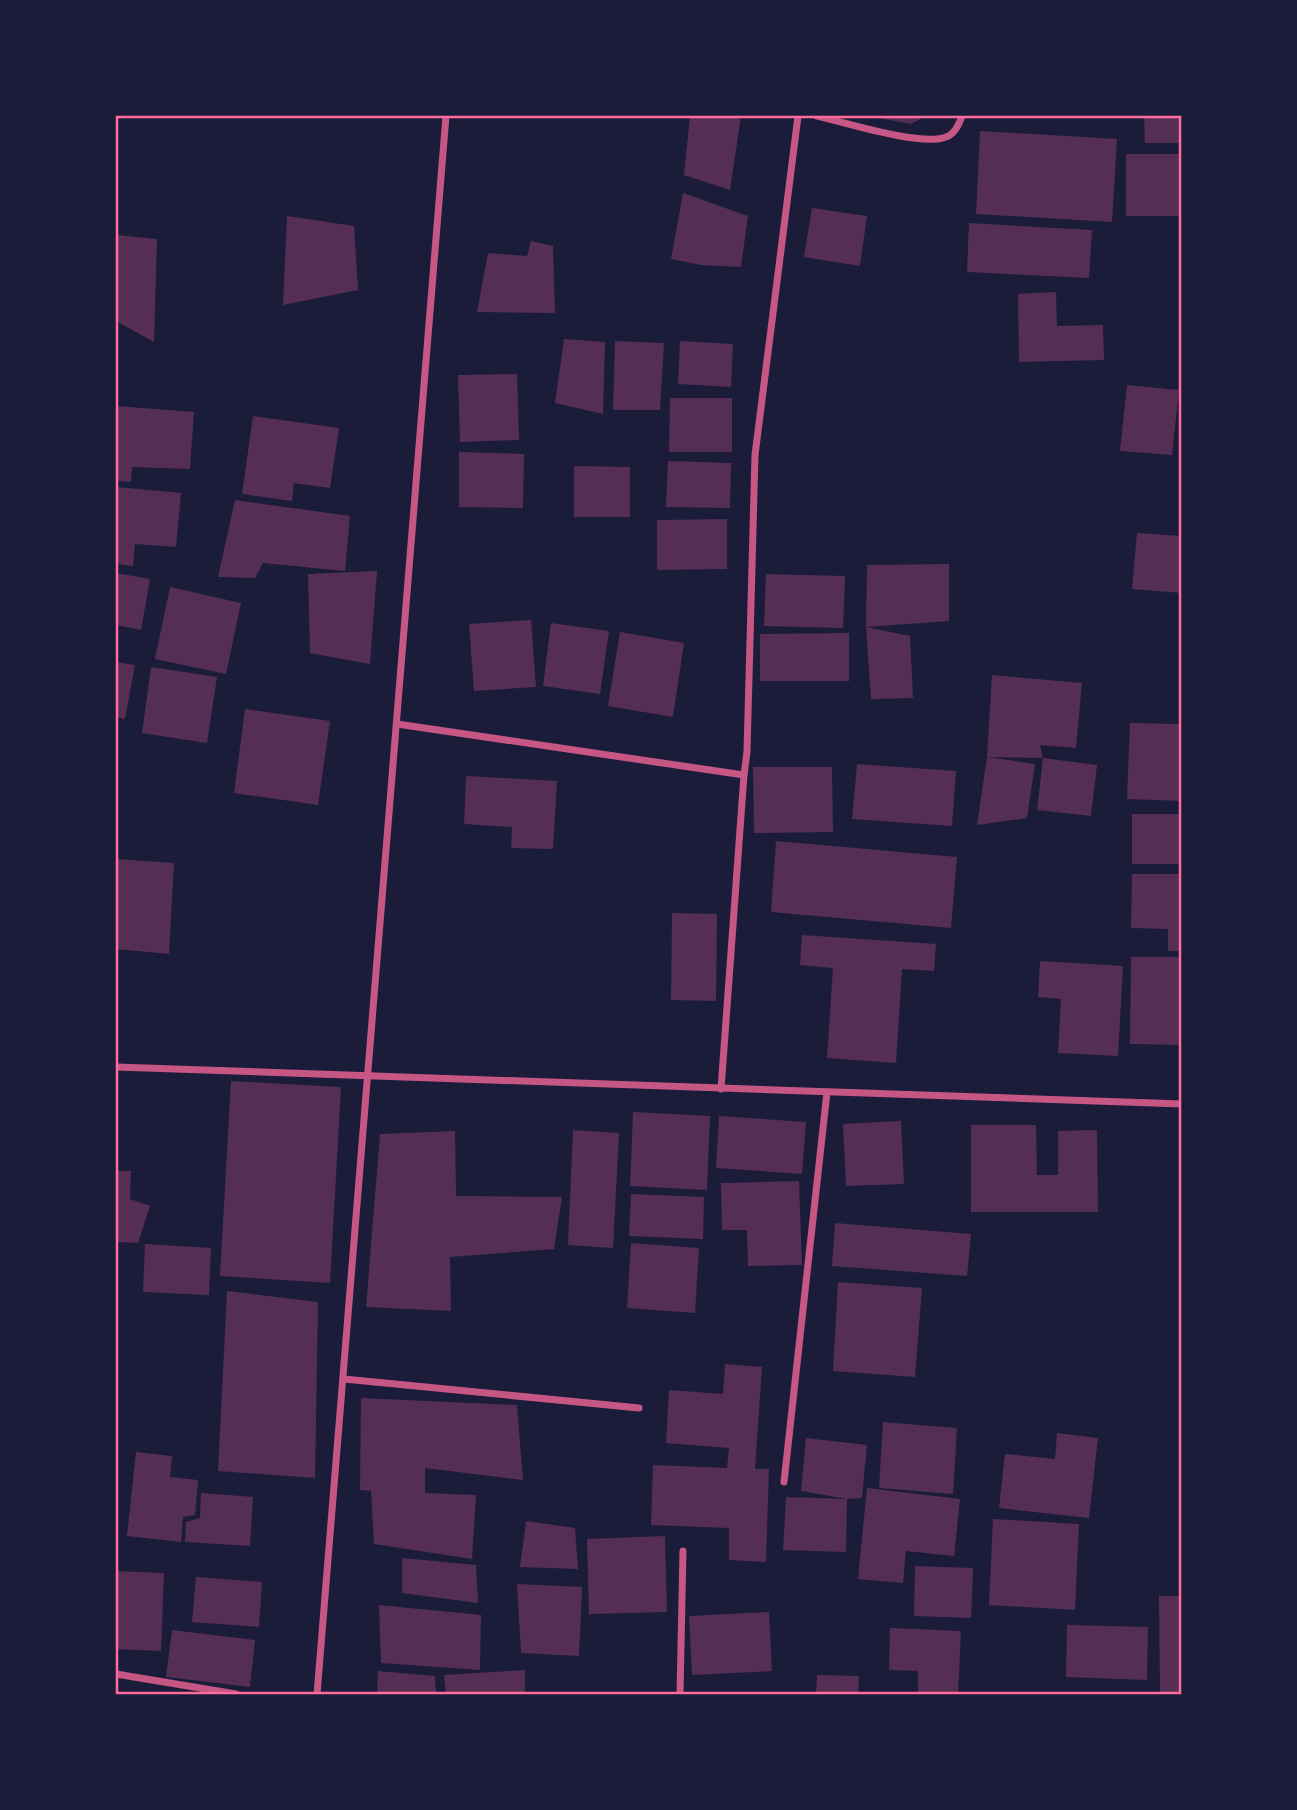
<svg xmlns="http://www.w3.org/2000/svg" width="1297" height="1810" font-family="Quicksand,sans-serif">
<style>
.building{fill:#542f53}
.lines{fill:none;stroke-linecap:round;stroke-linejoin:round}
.minor{stroke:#c65784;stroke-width:7}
.neatline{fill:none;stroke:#ff6b9d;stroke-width:2.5}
</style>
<rect width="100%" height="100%" fill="#1b1b3a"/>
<g class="building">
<path d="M690,116H741L730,190L684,175Z"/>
<path d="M868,116H926L911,124Z"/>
<path d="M1144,116H1182V143H1145Z"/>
<path d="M980,131L1117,139L1112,222L976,214Z"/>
<rect x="1126" y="154" width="56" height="62"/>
<path d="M683,193L748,216L741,267L701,265L671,259Z"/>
<path d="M812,208L867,216L860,266L804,257Z"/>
<path d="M287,216L354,226L358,290L283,305Z"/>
<path d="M969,223L1092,230L1089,278L967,272Z"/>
<path d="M117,235L157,239L154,342L116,321Z"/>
<path d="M531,241L553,246L555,313L477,312L488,253L527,256Z"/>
<path d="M1056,292L1057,326L1103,325L1104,360L1019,362L1018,294Z"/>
<path d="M564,339L605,342L603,414L555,403Z"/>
<path d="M615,341L664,343L660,410H613Z"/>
<path d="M680,341L733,344L731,387L678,384Z"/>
<path d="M517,374L519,440L460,442L458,375Z"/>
<path d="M1127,385L1179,390L1172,455L1120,451Z"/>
<path d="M670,398H732V452H669Z"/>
<path d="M116,406L194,412L190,469L132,467L131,482L116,481Z"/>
<path d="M253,416L339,428L330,488L294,483L292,501L242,494Z"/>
<path d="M459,452L524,454L523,508L459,507Z"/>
<path d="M668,461L731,463L730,508L666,507Z"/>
<path d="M574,466L630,467V517H574Z"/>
<path d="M116,487L181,493L176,547L135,544L133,566L116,564Z"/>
<path d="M235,500L350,516L345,571L263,563L255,578L218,577Z"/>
<path d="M727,519V569L657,570V520Z"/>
<path d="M1137,533L1182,536V593L1132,589Z"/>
<path d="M949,564V621L866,627L867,565Z"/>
<path d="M377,571L370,664L310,653L308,574Z"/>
<path d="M116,573L150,579L141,630L116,625Z"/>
<path d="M766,574L845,576L843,628L764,626Z"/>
<path d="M170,587L241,603L226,674L155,659Z"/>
<path d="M531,620L536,687L474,691L469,624Z"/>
<path d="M551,623L609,631L600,694L543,686Z"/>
<path d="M866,627L910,636L913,698L871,699Z"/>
<path d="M620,632L684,643L673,717L608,706Z"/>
<path d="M849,633V681H760V634Z"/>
<path d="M116,662L135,665L125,719L116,717Z"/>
<path d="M151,667L217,677L207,743L142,733Z"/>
<path d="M992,675L1082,683L1076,748L1040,745L1043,758L1097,765L1091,816L1037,810L1043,758L987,757Z"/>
<path d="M245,709L330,721L318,805L234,793Z"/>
<path d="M1130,723L1182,724V801L1127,799Z"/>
<path d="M987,757L1035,764L1027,818L977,825Z"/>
<path d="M857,764L956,771L952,826L852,819Z"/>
<path d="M753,767H832L833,832L754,833Z"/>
<path d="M466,776L557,781L553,849L511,848L512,827L464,824Z"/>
<rect x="1132" y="814" width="50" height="50"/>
<path d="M776,841L957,857L951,928L771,912Z"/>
<path d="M116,859L174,863L169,954L116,949Z"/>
<path d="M1132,874H1182V951H1168V929L1131,928Z"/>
<path d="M672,913L717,914L716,1001L671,1000Z"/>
<path d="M802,935L936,944L934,971L902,969L896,1063L827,1058L833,968L800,965Z"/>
<path d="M1131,957H1182V1045L1130,1044Z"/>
<path d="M1040,961L1123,966L1118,1056L1058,1053L1061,999L1038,997Z"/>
<path d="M231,1081L341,1087L330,1283L220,1276Z"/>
<path d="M633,1112L710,1116L707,1190L630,1186Z"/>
<path d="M719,1116L806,1122L802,1174L716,1168Z"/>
<path d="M901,1121L904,1184L846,1186L843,1124Z"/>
<path d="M971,1125H1036L1037,1175H1058V1131L1097,1130L1098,1212H971Z"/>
<path d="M573,1130L619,1133L613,1248L568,1245Z"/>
<path d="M455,1131L456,1196L562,1197L554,1249L450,1257L451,1311L366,1307L380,1134Z"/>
<path d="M116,1171H131L130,1199L150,1206L138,1243L116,1242Z"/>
<path d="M799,1181L802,1265L748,1266L747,1230H722L721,1183Z"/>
<path d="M631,1194L704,1197L703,1239L629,1236Z"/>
<path d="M835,1223L971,1234L967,1276L832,1266Z"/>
<path d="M631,1243L699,1248L695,1313L627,1308Z"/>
<path d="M145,1244L211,1248L209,1295L143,1292Z"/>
<path d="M838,1282L922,1288L915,1377L833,1371Z"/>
<path d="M227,1291L318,1302L315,1478L218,1471Z"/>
<path d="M725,1364L762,1367L755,1469H769L766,1562L729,1560V1528L651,1525L653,1465L727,1468L729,1448L666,1443L669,1390L723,1394Z"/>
<path d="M361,1398L517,1405L523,1480L425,1468V1493L476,1495L472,1559L374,1544L371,1491L360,1490Z"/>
<path d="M883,1422L957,1428L953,1494L879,1488Z"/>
<path d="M1057,1433L1098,1438L1089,1518L999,1508L1005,1454L1055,1459Z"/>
<path d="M806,1438L867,1445L862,1498L847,1499L801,1491Z"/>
<path d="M136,1452L172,1456L170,1477L198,1480L195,1515L183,1517L181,1542L127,1536Z"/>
<path d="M867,1488L960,1499L954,1556L906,1551L903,1583L858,1579Z"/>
<path d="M201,1493L253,1497L250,1546L185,1542L186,1522L200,1518Z"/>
<path d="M786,1497L847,1499L846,1552L783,1550Z"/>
<path d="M993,1519L1079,1524L1075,1610L989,1605Z"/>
<path d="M526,1521L575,1528L578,1569L520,1567Z"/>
<path d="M665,1536L667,1612L589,1614L587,1539Z"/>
<path d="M402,1558L476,1565L478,1603L402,1593Z"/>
<path d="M915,1566L973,1568L971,1618L914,1616Z"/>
<path d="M116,1571L164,1573L161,1651L116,1649Z"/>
<path d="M196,1577L262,1582L259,1627L192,1622Z"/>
<path d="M517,1584L582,1587L579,1656L521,1653Z"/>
<path d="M1159,1596H1182V1694H1160Z"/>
<path d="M379,1605L481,1615L480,1670L381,1663Z"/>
<path d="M769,1612L772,1671L692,1675L689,1616Z"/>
<path d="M1067,1625L1148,1627L1147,1680L1066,1677Z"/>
<path d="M890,1628L961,1631L958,1694H918V1671L889,1670Z"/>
<path d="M172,1630L255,1640L250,1687L166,1677Z"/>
<path d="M525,1670V1694H446L444,1675Z"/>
<path d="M378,1671L435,1676L436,1694H377Z"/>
<path d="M817,1675L859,1676L858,1694H816Z"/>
</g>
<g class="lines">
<g class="minor">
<path d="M817,116C843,122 922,147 946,137C955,134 959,124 962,116"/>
<path d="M397,724L744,775L747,752L755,455L798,116"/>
<path d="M116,1067L1182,1104"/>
<path d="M721,1089L744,775"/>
<path d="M344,1379L639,1408"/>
<path d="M784,1482L827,1092"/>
<path d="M116,1674L236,1694"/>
<path d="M317,1694L446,116"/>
<path d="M680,1694L683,1551"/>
</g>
</g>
<rect width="1297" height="1810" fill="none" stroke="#1b1b3a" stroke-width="234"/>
<rect x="117" y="117" width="1063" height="1576" class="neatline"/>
</svg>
